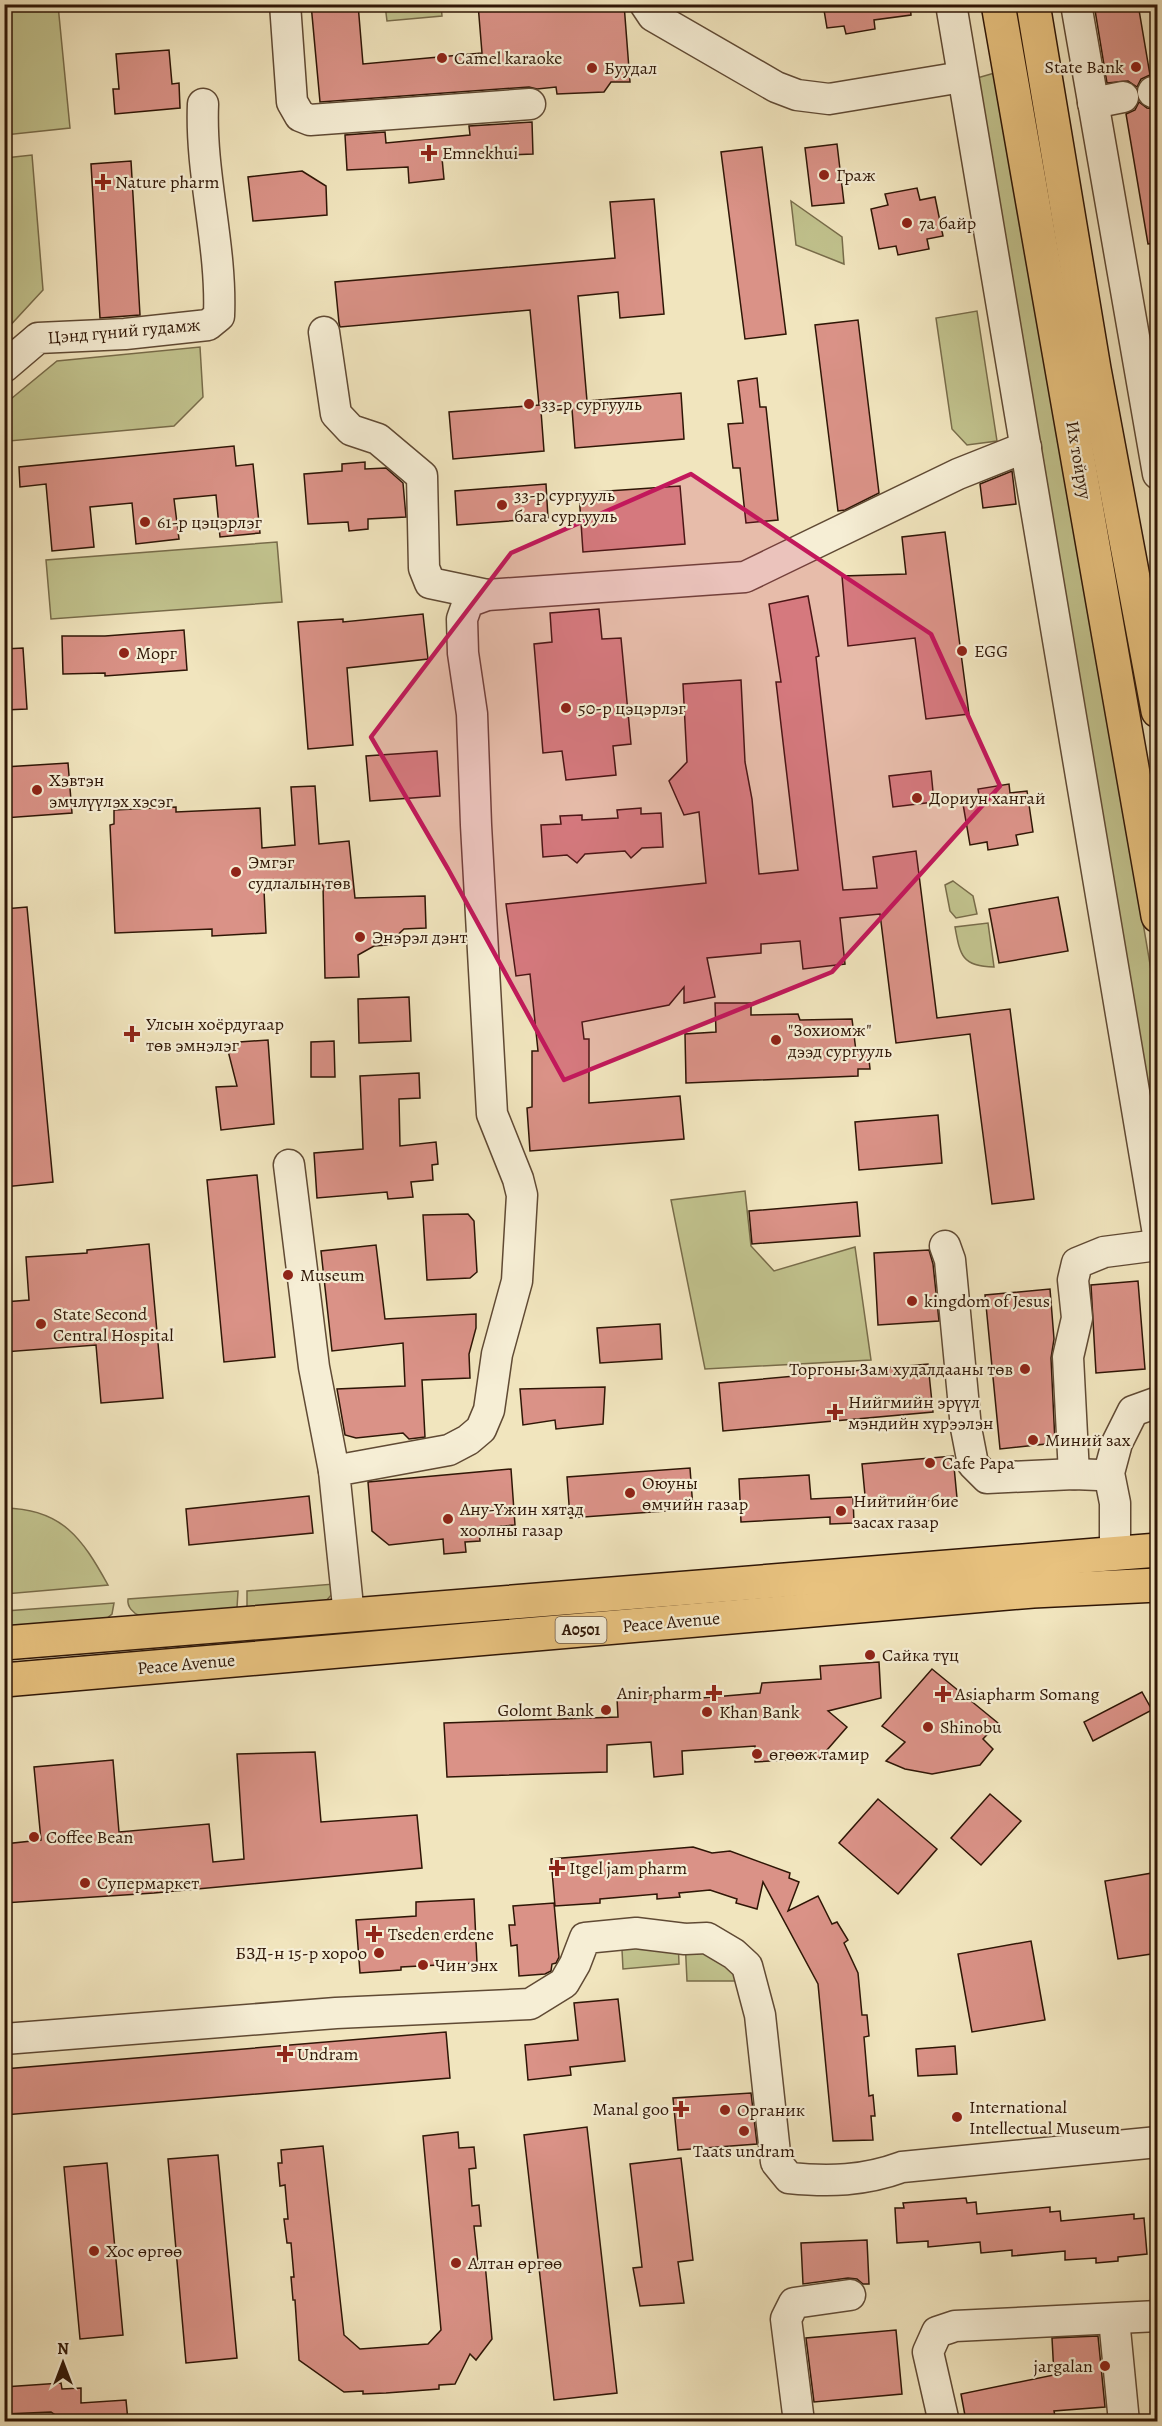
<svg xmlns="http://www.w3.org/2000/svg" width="1162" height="2426" font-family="Alegreya,serif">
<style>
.green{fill:#c1c28d;stroke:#786c4a;stroke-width:1.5}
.building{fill:#da9287;stroke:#2f1606;stroke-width:1.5}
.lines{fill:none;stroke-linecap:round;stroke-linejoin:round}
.minor-casing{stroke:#604a34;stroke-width:33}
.major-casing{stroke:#2f1606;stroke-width:36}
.highway-casing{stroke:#2f1606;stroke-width:36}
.minor{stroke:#f6eed5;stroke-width:30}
.major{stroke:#e8c27f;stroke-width:33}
.highway{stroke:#e8c27f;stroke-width:33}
.marked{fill:#c2185b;fill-opacity:0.2;stroke:#c2185b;stroke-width:4.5;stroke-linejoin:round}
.poi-dot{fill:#8f2418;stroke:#f6eed5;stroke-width:2}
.labels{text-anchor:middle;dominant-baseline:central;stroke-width:4.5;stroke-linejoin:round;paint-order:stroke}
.shield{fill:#f6eed5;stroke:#6b5744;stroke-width:1.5}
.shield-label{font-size:16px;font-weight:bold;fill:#2f1606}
.poi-label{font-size:18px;fill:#2f1606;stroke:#f6eed5;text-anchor:start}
.street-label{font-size:18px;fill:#2f1606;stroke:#f6eed5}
</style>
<rect width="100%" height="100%" fill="#f1e5be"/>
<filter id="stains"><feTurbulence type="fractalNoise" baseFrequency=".00333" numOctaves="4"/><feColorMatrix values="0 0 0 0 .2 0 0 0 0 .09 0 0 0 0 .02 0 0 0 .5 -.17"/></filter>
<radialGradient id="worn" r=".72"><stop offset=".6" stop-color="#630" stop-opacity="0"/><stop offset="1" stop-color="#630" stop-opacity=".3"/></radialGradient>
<g class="green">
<path d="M5,4L58,5L70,128L5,135Z"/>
<path d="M385,5H441L442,16L387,21Z"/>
<path d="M998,72L1157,1005V1147L977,78Z"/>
<path d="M32,155L43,290L5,331V158Z"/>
<path d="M791,201L842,237L844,264L796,245Z"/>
<path d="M977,311L997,441L967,445L952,429L936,318Z"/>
<path d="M200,347L203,397L174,426L9,441L6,403L57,361Z"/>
<path d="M277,542L282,602L51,619L46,560Z"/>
<path d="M953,881L973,896L977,914L956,918L950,911L945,885Z"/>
<path d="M988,923L994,967C962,967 960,955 955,927Z"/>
<path d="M745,1191L751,1246L774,1271L855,1247L871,1360L705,1369L671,1200Z"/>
<path d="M5,1508C62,1509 82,1538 108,1585L5,1594Z"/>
<path d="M334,1584L333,1593L326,1601L247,1608V1591Z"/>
<path d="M238,1591L237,1608L140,1616C133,1613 127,1607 128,1599Z"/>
<path d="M114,1603L112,1614L106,1619L5,1628V1611Z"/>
<path d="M678,1937L679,1964L623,1969L622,1950L627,1943Z"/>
<path d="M685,1939L762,1981H687Z"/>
</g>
<g class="building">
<path d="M311,4H358L363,64L482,53L478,4H624L630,82H611L604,92L557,94L556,87L537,89L529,87L320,102Z"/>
<path d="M823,4H910L911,15L874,20L875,29L846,34L844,26L827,28Z"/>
<path d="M1094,4H1138L1150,75L1141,79L1137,87L1128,81L1107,83Z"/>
<path d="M169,50L172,84L179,83L180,108L115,114L113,89H119L116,54Z"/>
<path d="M1139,102L1147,108L1156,109L1158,119V243L1148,244L1126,114L1135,110Z"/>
<path d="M532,122L533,154L442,158L444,179L409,183L408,167L347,170L345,135L385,132L386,143L470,135L469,126Z"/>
<path d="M837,144L844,203L812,206L805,148Z"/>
<path d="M762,147L786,334L745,339L721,152Z"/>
<path d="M131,161L140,315L100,318L91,164Z"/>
<path d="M302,171L326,186L327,215L253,221L248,177Z"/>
<path d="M917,188L920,200L935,197L943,236L927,239L929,249L898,255L896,246L879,249L871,209L888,205L885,194Z"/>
<path d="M654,199L664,314L620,318L618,292L578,296L587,401L681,393L684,439L575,448L572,409L541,411L544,451L453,459L449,412L539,405L530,310L340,327L339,323L335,282L615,258L610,202Z"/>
<path d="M858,320L879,493L845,510L838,511L815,325Z"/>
<path d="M757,378L760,407H766L778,520L746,523L740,468H733L728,424L743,423L738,381Z"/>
<path d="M234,446L236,466L253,464L260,533L220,537L216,495L174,499L179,539L136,544L132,503L90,507L94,547L52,551L46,484L20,487L19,467Z"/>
<path d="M365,462V469L386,468L403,483L406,517L368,519V529L349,531L348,522L308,524L304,474L342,471V464Z"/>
<path d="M1012,471L1016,504L983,508L980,484Z"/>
<path d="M546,484L548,518L457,525L455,491Z"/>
<path d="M680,486L685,544L583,552L579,493Z"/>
<path d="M945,532L969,714L926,719L915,638L848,646L842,576L906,574L902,537Z"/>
<path d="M808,596L819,656L816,657L843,890L877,888L873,857L916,851L937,1018L1010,1009L1034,1199L992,1204L970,1034L896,1043L880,914L840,918L845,964L803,969L800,941L761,944V953L707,958L715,997L684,1003V987L669,1005L582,1022L584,1039H589V1103L680,1096L684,1139L530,1151L527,1108L532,1107V1051H538L530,974L516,976L506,904L706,883L699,812L684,815L669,781L687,762L683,684L741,680L745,762L752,799L759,874L798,870L776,682H781L769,604Z"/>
<path d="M599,609L602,639L621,638L631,744L613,746L616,775L566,780L562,751L543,753L534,644L552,642L550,613Z"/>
<path d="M423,614L428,659L347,668L353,745L308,749L298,622L343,619V622Z"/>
<path d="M184,630L187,670L105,676V673L63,674L62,636H105Z"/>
<path d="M23,648L27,709L4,710V649Z"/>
<path d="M437,751L440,796L370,801L366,756Z"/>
<path d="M68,763L72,813L4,818V767Z"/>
<path d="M931,771L934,802L893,807L889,776Z"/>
<path d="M1009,784L1010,793L1027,791L1033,832L1016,835L1018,845L988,850L987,842L970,845L963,804L980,801L978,789Z"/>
<path d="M315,786L319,844L349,841L355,898L425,896L426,928L404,929L387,945L374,946L358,955L359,977L325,978L323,885L264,890L266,933L212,936V929L115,933L110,825L114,824V810L176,807V812L260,808L262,848L295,845L291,787Z"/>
<path d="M641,808V814L661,813L663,847L642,848L631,858L625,851L585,854L577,863L567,855L543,857L541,825L561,824L560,816L582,815V820L618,818L617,810Z"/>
<path d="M1058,897L1068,951L999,963L989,909Z"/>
<path d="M27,907L53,1182L4,1187V909Z"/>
<path d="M409,997L411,1041L359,1043L358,999Z"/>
<path d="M715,1003H751V1015L798,1014L800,1020L852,1019L856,1051L868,1050L870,1069H858V1076L686,1083L685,1034L716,1032Z"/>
<path d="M268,1040L274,1124L221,1130L216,1087L237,1086L226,1043Z"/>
<path d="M334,1041L335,1077H311V1042Z"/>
<path d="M419,1073L420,1098L399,1099L400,1146L436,1142L438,1164L432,1165L433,1180L411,1182L413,1197L388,1199L387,1192L317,1198L314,1153L363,1149L360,1076Z"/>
<path d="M938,1115L942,1163L859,1170L855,1122Z"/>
<path d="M257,1175L275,1357L224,1362L207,1180Z"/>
<path d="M857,1202L860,1236L752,1244L749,1211Z"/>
<path d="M468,1214L474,1221L477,1272L470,1278L427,1280L423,1215Z"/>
<path d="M149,1244L163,1398L101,1403L96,1345L4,1352V1302L29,1300L26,1257L87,1253V1250Z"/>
<path d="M376,1245L385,1319L476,1314V1328L469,1354L470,1378L422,1380L425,1437L409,1439L403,1433L356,1438L345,1435L337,1389L405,1386L403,1343L332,1351L321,1251Z"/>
<path d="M929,1250L933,1264L939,1321L878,1325L874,1253Z"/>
<path d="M1138,1281L1145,1369L1096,1373L1091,1285Z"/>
<path d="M1050,1289L1054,1339L1051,1358L1055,1443L1000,1449L985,1295Z"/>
<path d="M660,1324L662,1359L600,1363L597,1328Z"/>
<path d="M928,1364L933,1412L723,1431L719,1383Z"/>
<path d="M605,1387L603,1424L556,1429L555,1420L523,1425L520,1389Z"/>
<path d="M953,1456L957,1498L866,1506L862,1464Z"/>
<path d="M690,1468L693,1509L570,1518L567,1477Z"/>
<path d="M511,1469L515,1525L479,1528L480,1541L465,1542L466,1552L444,1554L443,1539L389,1545L372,1531L368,1482Z"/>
<path d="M809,1475L811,1499L853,1497L854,1523L830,1524V1517L741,1522L739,1479Z"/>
<path d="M309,1496L313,1533L189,1545L186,1509Z"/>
<path d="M879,1662L881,1698L828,1711L847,1727L820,1758L755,1762V1746L682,1751L683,1774L654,1777L651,1742L607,1745V1772L447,1777L444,1723L618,1717L617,1698L677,1693L678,1700L760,1693L762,1683L821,1679L820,1666Z"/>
<path d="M932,1669L998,1723L983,1739L993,1749L980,1765L932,1774L905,1769L886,1761L905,1742L882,1726Z"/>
<path d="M1142,1692L1152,1710L1093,1741L1084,1722Z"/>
<path d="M315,1752L321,1822L417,1815L422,1868L154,1893L4,1903V1844L41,1840L34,1767L113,1760L119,1832L209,1824L213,1862L244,1859L237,1754Z"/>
<path d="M990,1794L1021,1821L981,1865L951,1838Z"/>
<path d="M878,1799L937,1849L898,1894L839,1843Z"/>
<path d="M693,1847L712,1853L730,1851L790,1873L789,1878L799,1882L788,1911L818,1896L832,1924L837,1922L848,1940L844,1943L858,1973L862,2015H867L869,2036L864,2037L869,2096L873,2095L875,2116H871L873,2140L833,2141L818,1984L763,1882L757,1909L736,1903L737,1899L710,1890L679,1893L680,1897L657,1899V1894L600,1899V1903L555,1906L551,1859Z"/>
<path d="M1158,1872V1953L1118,1959L1105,1881Z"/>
<path d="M474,1899L477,1963L401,1967V1970L360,1973L356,1920L416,1916V1902Z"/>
<path d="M554,1903L559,1957L556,1963L552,1964L551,1971L545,1974L519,1976L517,1945L511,1946L509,1925H515L513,1906Z"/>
<path d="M1031,1941L1045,2020L972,2032L958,1954Z"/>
<path d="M618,1999L625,2061L570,2067L571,2075L528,2080L525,2045L578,2040L574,2003Z"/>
<path d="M446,2032L450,2078L4,2115V2069Z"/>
<path d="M955,2046L957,2074L918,2076L916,2049Z"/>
<path d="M751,2093L757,2144L678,2150L673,2098Z"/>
<path d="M587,2127L617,2393L554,2400L524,2135Z"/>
<path d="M458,2132L459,2148L474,2147L476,2168L469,2169L472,2206L479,2205L481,2226H474L478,2263H485L492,2339L476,2360L470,2354L455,2384L439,2385V2389L386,2393L363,2394V2391L344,2392L299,2360L295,2300H293L291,2277H294L291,2243H287L284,2219H288L285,2185L280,2186L278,2163H282L281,2150L323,2146L344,2335L360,2349L428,2344L441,2330L423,2136Z"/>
<path d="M218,2155L237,2358L186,2363L168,2159Z"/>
<path d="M681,2158L693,2260L678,2262L684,2303L640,2306L633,2268L642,2267L630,2164Z"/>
<path d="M107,2163L123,2335L80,2339L64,2167Z"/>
<path d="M966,2198L967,2203L976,2202L977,2214L1050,2207V2212L1060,2211L1061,2221L1134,2214V2219L1144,2218L1147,2254L1118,2257V2261L1096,2263V2258L1065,2260V2251L1012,2256V2250L981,2253L980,2242L928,2247V2241L897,2243L895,2208H904L903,2203Z"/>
<path d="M867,2240L869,2284H863L857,2279L848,2278L803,2284L801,2243Z"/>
<path d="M896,2330L902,2394L814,2402L806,2338Z"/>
<path d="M1098,2336L1105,2407L1054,2411L1056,2421H966L961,2394L1054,2375L1052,2338Z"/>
<path d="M61,2383L62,2389L81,2388V2403L126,2400L128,2421H64L51,2412L4,2414V2387Z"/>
</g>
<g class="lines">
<defs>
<g id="minor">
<path d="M285,4L292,102L300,116L310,120L530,104"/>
<path d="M645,4L653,16L776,87L797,95L829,99L962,77"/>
<path d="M951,4L1158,1234"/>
<path d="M1076,4L1158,474"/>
<path d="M1153,92L1158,91"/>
<path d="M1093,103L1123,97"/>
<path d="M324,332L336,414L351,430L378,439L422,476L424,568L430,583L487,595"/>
<path d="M4,367L38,338L125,334L208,325L219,316C222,245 200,175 203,104"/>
<path d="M289,1165L314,1367L334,1471"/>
<path d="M945,1246L950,1260L966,1428L973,1464L987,1478L1074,1474L1098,1475L1109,1473"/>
<path d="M1074,1474L1068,1357L1077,1318L1073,1280L1077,1263L1104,1252L1158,1245"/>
<path d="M1115,1551V1503L1109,1473L1117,1443L1133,1411L1158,1402"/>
<path d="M349,1616L334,1471L449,1450L468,1440L481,1429L489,1410L497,1354L517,1281L522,1195L518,1179L492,1114L476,825L472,714L463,653L462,619L468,602L487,595L745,577L958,474L1026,447"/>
<path d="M4,2039L336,2013L530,2004L564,1983L575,1964L585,1938L636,1933L685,1939L707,1938L734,1954L747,1966L760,2015L776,2162L789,2178C829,2182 864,2181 902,2167L1158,2142"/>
<path d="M1114,2319L1124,2422"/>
<path d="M799,2422L786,2319L794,2303L850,2295"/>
<path d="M939,2422L943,2418L928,2352L937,2332L955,2326L1158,2316"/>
</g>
<g id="major">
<path d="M998,4L1158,916"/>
<path d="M1033,4L1094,369L1158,711"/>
</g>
<g id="highway">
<path d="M4,1643L1158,1550"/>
<path d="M4,1680L1033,1591L1158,1585"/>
</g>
</defs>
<use href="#minor" class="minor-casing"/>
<use href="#major" class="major-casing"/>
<use href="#highway" class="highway-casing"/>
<use href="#minor" class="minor"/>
<use href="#major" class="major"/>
<use href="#highway" class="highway"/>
</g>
<path class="marked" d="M691,474L931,634L1000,786L832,972L564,1080L448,869L371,737L511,553Z"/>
<g class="poi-dot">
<circle cx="442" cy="58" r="6"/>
<circle cx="1136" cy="67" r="6"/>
<circle cx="592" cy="68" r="6"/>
<path d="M426 144h6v6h6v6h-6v6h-6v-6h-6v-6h6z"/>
<circle cx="824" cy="175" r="6"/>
<path d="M100 173h6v6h6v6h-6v6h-6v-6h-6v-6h6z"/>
<circle cx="907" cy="223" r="6"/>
<circle cx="529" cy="404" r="6"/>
<circle cx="502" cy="505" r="6"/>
<circle cx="145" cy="522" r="6"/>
<circle cx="962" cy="651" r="6"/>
<circle cx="124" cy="653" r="6"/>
<circle cx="566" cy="708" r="6"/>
<circle cx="37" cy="790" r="6"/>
<circle cx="917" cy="798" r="6"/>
<circle cx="236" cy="872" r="6"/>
<circle cx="360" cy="937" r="6"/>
<path d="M129 1025h6v6h6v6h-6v6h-6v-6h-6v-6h6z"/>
<circle cx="776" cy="1040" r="6"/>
<circle cx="288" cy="1275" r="6"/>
<circle cx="912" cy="1301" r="6"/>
<circle cx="41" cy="1324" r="6"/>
<circle cx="1025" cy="1369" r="6"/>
<path d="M832 1403h6v6h6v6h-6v6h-6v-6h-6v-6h6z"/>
<circle cx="1033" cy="1440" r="6"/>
<circle cx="930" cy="1463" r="6"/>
<circle cx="630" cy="1493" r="6"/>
<circle cx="841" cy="1511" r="6"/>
<circle cx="448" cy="1519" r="6"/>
<circle cx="870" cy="1655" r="6"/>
<path d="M711 1684h6v6h6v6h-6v6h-6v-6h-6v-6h6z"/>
<path d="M940 1685h6v6h6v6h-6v6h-6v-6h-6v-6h6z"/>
<circle cx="606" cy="1710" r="6"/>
<circle cx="707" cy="1712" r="6"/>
<circle cx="928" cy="1727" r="6"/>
<circle cx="757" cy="1754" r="6"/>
<circle cx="34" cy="1837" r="6"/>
<path d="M554 1859h6v6h6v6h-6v6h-6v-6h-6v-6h6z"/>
<circle cx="85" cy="1883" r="6"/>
<path d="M371 1925h6v6h6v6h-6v6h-6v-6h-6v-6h6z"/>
<circle cx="379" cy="1953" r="6"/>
<circle cx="423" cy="1965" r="6"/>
<path d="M282 2045h6v6h6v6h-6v6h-6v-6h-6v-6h6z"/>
<path d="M678 2100h6v6h6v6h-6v6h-6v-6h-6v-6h6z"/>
<circle cx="725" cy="2110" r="6"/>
<circle cx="957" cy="2117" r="6"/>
<circle cx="744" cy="2131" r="6"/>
<circle cx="94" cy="2251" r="6"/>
<circle cx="456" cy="2263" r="6"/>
<circle cx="1105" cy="2366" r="6"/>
</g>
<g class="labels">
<rect class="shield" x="555.5" y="1617" width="51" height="26" rx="4.5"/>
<g class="shield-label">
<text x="581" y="1630">A0501</text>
</g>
<g class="poi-label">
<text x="454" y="58">Camel karaoke</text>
<text x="1124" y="67" text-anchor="end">State Bank</text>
<text x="604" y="68">Буудал</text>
<text x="442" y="153">Emnekhui</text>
<text x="836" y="175">Граж</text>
<text x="115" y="182">Nature pharm</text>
<text x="919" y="223">7а байр</text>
<text x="541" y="404">33-р сургууль</text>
<text x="514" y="495">33-р сургууль<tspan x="514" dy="21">бага сургууль</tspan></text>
<text x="157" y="522">61-р цэцэрлэг</text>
<text x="974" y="651">EGG</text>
<text x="136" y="653">Морг</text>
<text x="578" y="708">50-р цэцэрлэг</text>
<text x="49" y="780">Хэвтэн<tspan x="49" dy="21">эмчлүүлэх хэсэг</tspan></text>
<text x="929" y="798">Дориун хангай</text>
<text x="248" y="862">Эмгэг<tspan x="248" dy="21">судлалын төв</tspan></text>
<text x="372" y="937">Энэрэл дэнт</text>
<text x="146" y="1024">Улсын хоёрдугаар<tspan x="146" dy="21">төв эмнэлэг</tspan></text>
<text x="788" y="1030">"Зохиомж"<tspan x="788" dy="21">дээд сургууль</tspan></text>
<text x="300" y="1275">Museum</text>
<text x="924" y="1301">kingdom of Jesus</text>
<text x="53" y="1314">State Second<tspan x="53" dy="21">Central Hospital</tspan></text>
<text x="1013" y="1369" text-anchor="end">Торгоны Зам худалдааны төв</text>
<text x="848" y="1402">Нийгмийн эрүүл<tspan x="848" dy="21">мэндийн хүрээлэн</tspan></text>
<text x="1045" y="1440">Миний зах</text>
<text x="942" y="1463">Cafe Papa</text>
<text x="642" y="1483">Оюуны<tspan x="642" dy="21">өмчийн газар</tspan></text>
<text x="853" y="1501">Нийтийн бие<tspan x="853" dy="21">засах газар</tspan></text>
<text x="460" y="1509">Ану-Үжин хятад<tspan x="460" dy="21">хоолны газар</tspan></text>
<text x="882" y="1655">Сайка түц</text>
<text x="702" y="1693" text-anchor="end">Anir pharm</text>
<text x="955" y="1694">Asiapharm Somang</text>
<text x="594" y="1710" text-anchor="end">Golomt Bank</text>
<text x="719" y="1712">Khan Bank</text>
<text x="940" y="1727">Shinobu</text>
<text x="769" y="1754">өгөөж тамир</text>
<text x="46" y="1837">Coffee Bean</text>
<text x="569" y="1868">Itgel jam pharm</text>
<text x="97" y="1883">Супермаркет</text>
<text x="388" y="1934">Tseden erdene</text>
<text x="367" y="1953" text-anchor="end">БЗД-н 15-р хороо</text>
<text x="435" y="1965">Чин энх</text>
<text x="297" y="2054">Undram</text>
<text x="969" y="2107">International<tspan x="969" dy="21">Intellectual Museum</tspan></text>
<text x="669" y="2109" text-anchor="end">Manal goo</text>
<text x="737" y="2110">Органик</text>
<text x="744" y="2151" text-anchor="middle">Taats undram</text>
<text x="106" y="2251">Хос өргөө</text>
<text x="468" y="2263">Алтан өргөө</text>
<text x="1093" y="2366" text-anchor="end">jargalan</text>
</g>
<g class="street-label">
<text transform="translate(124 331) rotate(-5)">Цэнд гүний гудамж</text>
<text transform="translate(1079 460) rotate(80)">Их тойруу</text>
<text transform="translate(671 1622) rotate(-5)">Peace Avenue</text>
<text transform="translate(186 1664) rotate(-5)">Peace Avenue</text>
</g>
</g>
<rect width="1162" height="2426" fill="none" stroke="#f1e5be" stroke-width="24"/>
<rect x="6" y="6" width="1150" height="2414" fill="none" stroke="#2f1606" stroke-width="3"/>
<rect x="12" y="12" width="1138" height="2402" fill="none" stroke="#2f1606" stroke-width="1.5"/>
<g transform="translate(63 2363)" stroke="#f6eed5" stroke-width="4.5" paint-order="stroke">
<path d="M0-4.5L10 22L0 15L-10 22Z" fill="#2f1606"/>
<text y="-9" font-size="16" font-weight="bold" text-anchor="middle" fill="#2f1606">N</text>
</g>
<rect width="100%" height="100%" filter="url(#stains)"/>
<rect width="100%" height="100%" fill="url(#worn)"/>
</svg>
